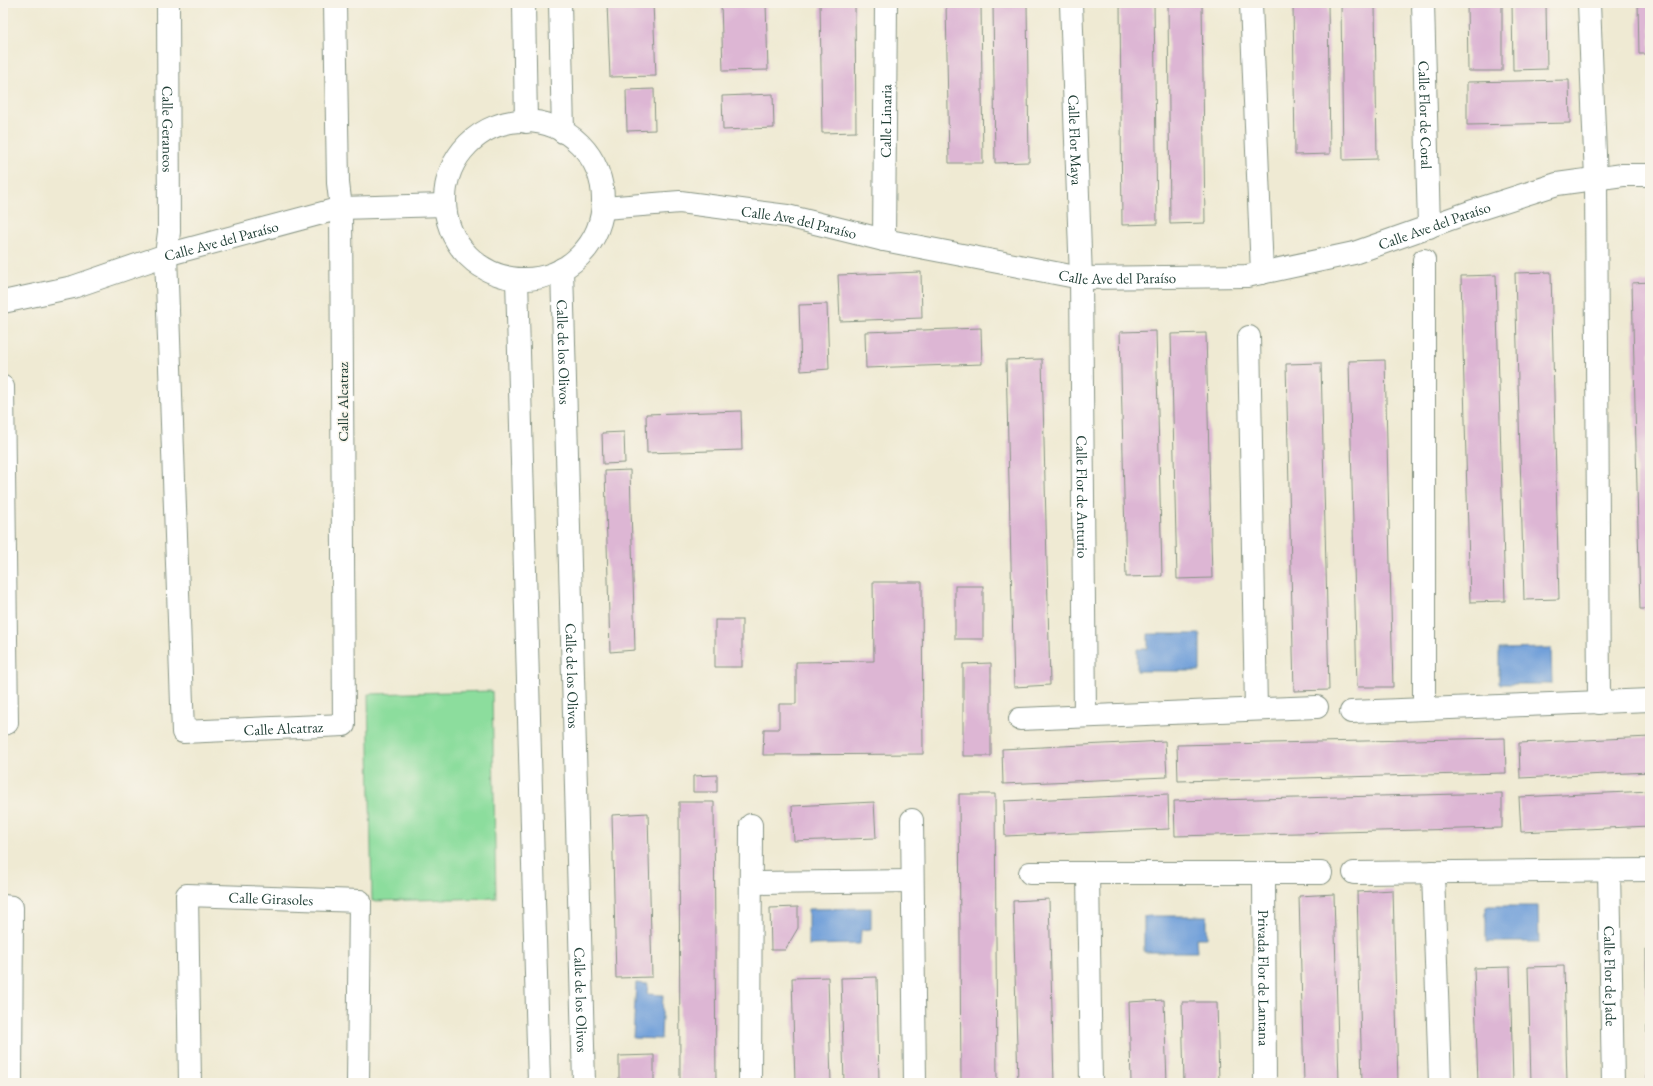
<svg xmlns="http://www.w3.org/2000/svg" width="1653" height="1086" font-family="'EB Garamond',serif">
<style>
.green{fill:#8cdd9d;stroke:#568d68}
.water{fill:#6f9fd9;stroke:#476e86}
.building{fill:#ddb6d4}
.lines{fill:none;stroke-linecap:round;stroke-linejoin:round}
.minor-casing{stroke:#879484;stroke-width:24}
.minor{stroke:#fff;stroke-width:22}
.labels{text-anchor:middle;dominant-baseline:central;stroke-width:3;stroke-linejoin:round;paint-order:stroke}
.street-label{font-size:15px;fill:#1f3d34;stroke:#f7f3e8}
</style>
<rect width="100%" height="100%" fill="#f7f3e8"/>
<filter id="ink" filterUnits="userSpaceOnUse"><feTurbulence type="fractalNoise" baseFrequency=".025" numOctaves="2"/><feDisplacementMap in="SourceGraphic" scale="8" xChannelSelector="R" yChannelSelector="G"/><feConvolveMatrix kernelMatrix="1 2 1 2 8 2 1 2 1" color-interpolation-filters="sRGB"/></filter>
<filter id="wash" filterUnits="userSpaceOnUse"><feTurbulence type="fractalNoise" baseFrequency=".012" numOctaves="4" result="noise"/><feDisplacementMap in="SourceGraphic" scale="16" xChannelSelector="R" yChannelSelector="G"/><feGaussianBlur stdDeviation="0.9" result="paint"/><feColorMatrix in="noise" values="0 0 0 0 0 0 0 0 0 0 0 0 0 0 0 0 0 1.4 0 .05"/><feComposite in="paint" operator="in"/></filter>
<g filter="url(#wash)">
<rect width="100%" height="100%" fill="#efead3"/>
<path class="green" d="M492,691L496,898L372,901L368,694Z"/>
<g class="water">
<path d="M1148,634H1200V671H1137V649H1148Z"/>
<path d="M1551,648L1552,684H1499V649Z"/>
<path d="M1486,906H1538L1539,942H1486Z"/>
<path d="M871,908V929L861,930L860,944L808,945V909Z"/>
<path d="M1144,916H1207V938H1196L1197,952H1144Z"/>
<path d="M636,983L648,984L647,994L663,995L661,1039L633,1038Z"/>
</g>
<g id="blocks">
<g class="building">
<path d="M607,3H653L656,76L610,77Z"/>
<path d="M721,3H766L768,70L723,71Z"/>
<path d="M820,3H855L856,132L822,133Z"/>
<path d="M946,3H981L983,163H949Z"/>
<path d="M993,3H1027L1029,162L995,163Z"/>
<path d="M1120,3H1154L1157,224L1122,225Z"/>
<path d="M1168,3H1202L1205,223L1170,224Z"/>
<path d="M1293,3H1328L1330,154L1295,155Z"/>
<path d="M1341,3H1375L1377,159L1343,160Z"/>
<path d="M1467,3H1502V71H1468Z"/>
<path d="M1512,3H1546L1547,69L1513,70Z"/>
<path d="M1638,3H1650V54H1639Z"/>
<path d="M1569,80L1570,123L1467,125V82Z"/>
<path d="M654,89L655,130L627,131L626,90Z"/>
<path d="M773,94L774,128L723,130L722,96Z"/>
<path d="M921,272L922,318L840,321L838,275Z"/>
<path d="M1551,272L1559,599L1524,600L1515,273Z"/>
<path d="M1496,275L1505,601L1470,602L1461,276Z"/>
<path d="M1650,282V609H1640L1632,283Z"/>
<path d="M827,304L829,369L801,371L799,305Z"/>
<path d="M981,328L982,364L866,368L865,332Z"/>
<path d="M1156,331L1162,576L1126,577L1120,332Z"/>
<path d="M1206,333L1212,578L1177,579L1171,334Z"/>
<path d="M1042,359L1050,685L1014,687L1006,360Z"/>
<path d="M1385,360L1393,687H1357L1349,361Z"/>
<path d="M1321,363L1329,690L1294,691L1286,364Z"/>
<path d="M741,411L742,450L647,453L646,414Z"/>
<path d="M624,432L625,463L603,464L602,433Z"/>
<path d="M630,470L635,650L610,652L605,471Z"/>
<path d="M873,582H922L923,754L763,755L764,729H779V704H796V662L874,661Z"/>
<rect x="955" y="586" width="28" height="53"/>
<rect x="715" y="620" width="27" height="47"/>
<path d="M991,663V756H963V664Z"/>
<path d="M1650,737V772L1520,778L1519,743Z"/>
<path d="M1505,738L1506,773L1178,781L1177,745Z"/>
<path d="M1165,741L1167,777L1003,784L1002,749Z"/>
<path d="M717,775V792H693V776Z"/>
<path d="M1650,791V826L1521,832L1519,797Z"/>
<path d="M1502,793V828L1175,836L1174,801Z"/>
<path d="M959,794H995L997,1083H961Z"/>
<path d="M1168,794L1169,829L1005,836L1004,801Z"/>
<path d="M679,802H714L716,1083H680Z"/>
<path d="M874,802L876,838L794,841L792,806Z"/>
<path d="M648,813L652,977L616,978L612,815Z"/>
<path d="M1393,890L1398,1083H1362L1357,892Z"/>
<path d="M1334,894L1339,1083H1304L1299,896Z"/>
<path d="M1049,899L1054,1083H1018L1013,901Z"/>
<path d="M798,907V928L785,950H771L770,908Z"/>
<path d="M1646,949H1650V1083H1647Z"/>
<path d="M1564,966L1567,1083H1531L1528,967Z"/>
<path d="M1510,967L1513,1083H1478L1474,968Z"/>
<path d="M828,977L831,1083H795L792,978Z"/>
<path d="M877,977L879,1083H844L841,978Z"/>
<path d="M1164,1000L1167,1083H1131L1129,1002Z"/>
<path d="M1182,1002H1217L1219,1083H1184Z"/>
<path d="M654,1055V1083H619V1056Z"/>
</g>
</g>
</g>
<g filter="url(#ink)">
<use href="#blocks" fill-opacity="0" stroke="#879484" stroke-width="1"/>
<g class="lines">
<defs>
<g id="minor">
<path id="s1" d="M168,3L169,232L166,255L183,732L344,725L341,208L338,183L335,3"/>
<path d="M524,3L526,122"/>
<path d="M560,3L563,132"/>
<path id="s2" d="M1071,3L1081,278L1085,715"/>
<path d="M1251,3L1262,273"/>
<path id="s3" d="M1423,3L1429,227"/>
<path d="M1589,3L1596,179L1599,703"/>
<circle cx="524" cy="200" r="79"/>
<path id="s4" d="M604,208L680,202L787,216L884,240L1081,278L1247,276L1354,253L1470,212L1557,184L1623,175H1650"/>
<path id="s5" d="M884,240L886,3"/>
<path id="s6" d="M562,269L584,1083"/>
<path d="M517,279L539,1083"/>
<path id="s7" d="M3,302L73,287L166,255L341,208L444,205"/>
<path d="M1249,337L1256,709"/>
<path d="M3,387L7,723L3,724"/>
<path d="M1424,709V260"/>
<path d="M1351,712L1650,700"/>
<path d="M1020,719L1317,707"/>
<path d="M912,820L915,1083"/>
<path id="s8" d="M1609,870L1613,1083"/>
<path d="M1433,872L1440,1083"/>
<path d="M1030,873H1321"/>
<path d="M1088,873L1091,1083"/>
<path id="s9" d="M1264,873L1265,1083"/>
<path d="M1354,873L1650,870"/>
<path d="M751,883L912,881"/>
<path d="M3,906L12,907L11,1083"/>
<path id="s10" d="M190,1083L187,895L360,901L358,1083"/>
<path d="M750,1083L751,825"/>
</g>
</defs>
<use href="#minor" class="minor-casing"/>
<use href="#minor" class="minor"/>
</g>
</g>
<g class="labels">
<g class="street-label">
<text stroke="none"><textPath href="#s3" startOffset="112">Calle Flor de Coral</textPath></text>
<text stroke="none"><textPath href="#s5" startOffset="119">Calle Linaria</textPath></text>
<text stroke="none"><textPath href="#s1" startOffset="126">Calle Geraneos</textPath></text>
<text stroke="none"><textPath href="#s2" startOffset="137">Calle Flor Maya</textPath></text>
<text stroke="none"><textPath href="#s4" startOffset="197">Calle Ave del Paraíso</textPath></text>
<text stroke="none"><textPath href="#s4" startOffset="845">Calle Ave del Paraíso</textPath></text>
<text stroke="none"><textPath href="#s7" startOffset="227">Calle Ave del Paraíso</textPath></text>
<text stroke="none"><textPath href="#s4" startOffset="521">Calle Ave del Paraíso</textPath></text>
<text stroke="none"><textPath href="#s6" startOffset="83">Calle de los Olivos</textPath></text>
<text transform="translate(342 402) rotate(-90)">Calle Alcatraz</text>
<text stroke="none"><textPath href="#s2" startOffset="494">Calle Flor de Anturio</textPath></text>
<text stroke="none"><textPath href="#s6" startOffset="407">Calle de los Olivos</textPath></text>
<text stroke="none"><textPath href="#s1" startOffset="830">Calle Alcatraz</textPath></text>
<text stroke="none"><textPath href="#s10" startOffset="272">Calle Girasoles</textPath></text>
<text stroke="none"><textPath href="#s8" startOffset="106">Calle Flor de Jade</textPath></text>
<text stroke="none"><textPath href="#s9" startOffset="105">Privada Flor de Lantana</textPath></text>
<text stroke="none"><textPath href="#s6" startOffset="731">Calle de los Olivos</textPath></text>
</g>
</g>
<rect width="1653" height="1086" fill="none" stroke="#f7f3e8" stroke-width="16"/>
</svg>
